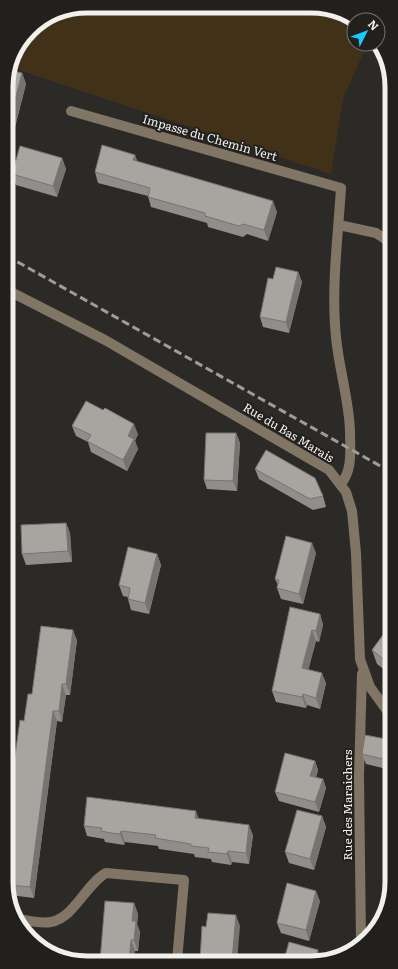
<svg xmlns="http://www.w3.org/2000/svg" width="398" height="969" font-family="Literata,serif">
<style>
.green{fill:#423119}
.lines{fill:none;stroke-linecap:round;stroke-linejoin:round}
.minor{stroke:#817565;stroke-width:10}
.rail{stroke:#9e9d99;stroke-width:3;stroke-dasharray:8 4;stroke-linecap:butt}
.wall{fill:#908e8a}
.shaded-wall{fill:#767471}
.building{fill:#a8a5a1;stroke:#767471}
.labels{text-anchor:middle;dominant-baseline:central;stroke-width:4;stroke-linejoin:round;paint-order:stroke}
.street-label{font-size:12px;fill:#f1f0ed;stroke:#22201d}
.rim{fill:none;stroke:#f1f0ed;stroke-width:5}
</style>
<rect width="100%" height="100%" fill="#2c2a26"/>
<path class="green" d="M87,6L327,8L354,22V44H376L381,52L366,47L343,99L331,174L10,67L14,51L34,26L56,12Z"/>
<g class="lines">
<g class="minor">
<path d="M71,111L341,188C338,237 331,288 336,337C339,369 349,400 350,431C350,450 353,469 341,484"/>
<path d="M339,225L376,233L390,242"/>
<path d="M7,290L105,340L329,470L346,492L352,511L356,553L360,659L370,687L391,716"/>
<path d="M8,629L9,621"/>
<path d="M19,919C29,921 41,924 51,922C74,918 86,884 106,873L184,880L177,961"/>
<path d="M361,941L359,776L362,674"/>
</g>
<path class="rail" d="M7,256L391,472"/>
</g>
<g class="wall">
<path d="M22,73L26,84L14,131L6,129V82Z"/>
<path d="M135,155L137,162L277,212L268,241L247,234L243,237L208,227L207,223L151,207L148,196L98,183L95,172Z"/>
<path d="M62,158L66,169L57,197L16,185L12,174Z"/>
<path d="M298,272L302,282L289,333L263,327L260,317L273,279Z"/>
<path d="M72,426L138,434L135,441L138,449L127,471L91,452L88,442L76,436Z"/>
<path d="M236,433L240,443L237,491L207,489L204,480Z"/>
<path d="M255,469L323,496L326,507L313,510L259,479Z"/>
<path d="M66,523L70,533L72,562L26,565L22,554Z"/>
<path d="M316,553L303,604L281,599L277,588L278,585L275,579Z"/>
<path d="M157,554L161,565L149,614L131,610L128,599V597L123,596L119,585Z"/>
<path d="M320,614L323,625L319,642L316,641L308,670L326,683L320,709L307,705L306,708L276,702L272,691Z"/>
<path d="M391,624V675L377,664L372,650Z"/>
<path d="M77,640L70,695H66L62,722L57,721L34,898L9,895L8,806L24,721L32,694Z"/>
<path d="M391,740V770L366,764L362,754Z"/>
<path d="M315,761L318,770L316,777L323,779L326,788L319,812L279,801L275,792Z"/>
<path d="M322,816L326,827L314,870L289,863L285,852Z"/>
<path d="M198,818L253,835L249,864L232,862L231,865L212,862L211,859L195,857L194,854L159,849L158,846L125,842L124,845L105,842L104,839L87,836L84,826Z"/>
<path d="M320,901L309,941L281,933L277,923Z"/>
<path d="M134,903L138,914L137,924L140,932L138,951H135L134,961H100Z"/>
</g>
<g class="shaded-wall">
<path d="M22,73L26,84L14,131L10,120Z"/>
<path d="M135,155L139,165L133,160Z"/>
<path d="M62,158L66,169L57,197L53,186Z"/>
<path d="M273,201L277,212L268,241L264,230Z"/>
<path d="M298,272L302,282L289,333L286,322Z"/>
<path d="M134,424L138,434L135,441L138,449L127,471L123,460L128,436Z"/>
<path d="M236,433L240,443L237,491L233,481Z"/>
<path d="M66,523L70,533L72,562L68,551Z"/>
<path d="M312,543L316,553L303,604L299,594Z"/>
<path d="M157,554L161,565L149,614L145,603Z"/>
<path d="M320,614L323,625L319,642L316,631Z"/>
<path d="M73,630L77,640L70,695L66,684Z"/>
<path d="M312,630L316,641L306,679L302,668Z"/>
<path d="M322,673L326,683L320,709L316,698Z"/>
<path d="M62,684L66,695L62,722L59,711Z"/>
<path d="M303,694L307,705L306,708L302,697Z"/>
<path d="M53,711L57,721L34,898L30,887Z"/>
<path d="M315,761L318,770L314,786L310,776Z"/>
<path d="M323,779L326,788L319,812L315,802Z"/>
<path d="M196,811L200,822L195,818Z"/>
<path d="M322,816L326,827L314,870L310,859Z"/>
<path d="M249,825L253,835L249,864L246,853Z"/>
<path d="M121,831L125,842L124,845L120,834Z"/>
<path d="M228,851L232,862L231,865L227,854Z"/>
<path d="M316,891L320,901L309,941L306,930Z"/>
<path d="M134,903L138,914L137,924L140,932L138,951L134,940L132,921Z"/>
<path d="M236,915L240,926L237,961H232Z"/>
<path d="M131,940L135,951L134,961H129Z"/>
<path d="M318,950L321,960H315Z"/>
</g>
<g class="building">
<path d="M10,70L22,73L10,120L6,119V82Z"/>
<path d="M102,145L135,155L133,160L273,201L264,230L243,224L239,226L205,216V213L148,197L150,188L95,172Z"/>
<path d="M20,146L62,158L53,186L12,174Z"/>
<path d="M276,267L298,272L286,322L260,317L268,278L273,279Z"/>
<path d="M86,401L103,410L105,408L134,424L128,436L134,439L123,460L87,441L91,435L72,426Z"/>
<path d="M206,433H236L233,481L204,480Z"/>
<path d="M266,450L315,478L323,496L310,499L255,469Z"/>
<path d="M66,523L68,551L22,554L21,525Z"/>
<path d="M286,536L312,543L299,594L277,588L279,580L275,579Z"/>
<path d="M128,547L157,554L145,603L128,599L130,588L119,585Z"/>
<path d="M290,607L320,614L316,631L312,630L302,668L322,673L316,698L303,694L302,697L272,691Z"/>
<path d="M391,624V665L372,650Z"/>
<path d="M41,626L73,630L66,684H62L59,711H53L30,887L9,885L8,806L20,720L24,721L28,694H32Z"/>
<path d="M365,735L391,740V761L362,754Z"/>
<path d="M285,753L315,761L310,776L323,779L315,802L275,792Z"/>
<path d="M87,797L196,811L195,818L249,825L246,853L228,851L227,854L208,852L209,848L191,846V844L155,838L156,835L121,831L120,834L111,833L101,831L102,828L84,826Z"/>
<path d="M297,810L322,816L310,859L285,852Z"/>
<path d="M287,883L316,891L306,930L277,923Z"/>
<path d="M105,901L134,903L132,921H136L134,940H131L129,961H100Z"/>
<path d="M208,913L236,915L232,961H200L202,926L206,927Z"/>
<path d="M289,942L318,950L315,960H284Z"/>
</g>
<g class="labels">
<g class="street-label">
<text transform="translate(210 137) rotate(16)">Impasse du Chemin Vert</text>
<text transform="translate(289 432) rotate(31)">Rue du Bas Marais</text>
<text transform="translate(347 805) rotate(-90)">Rue des Maraichers</text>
</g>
</g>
<path d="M0 0H398V969H0ZM87 13H311A74 74 0 0 1 385 87V882A74 74 0 0 1 311 956H87A74 74 0 0 1 13 882V87A74 74 0 0 1 87 13Z" fill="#22201d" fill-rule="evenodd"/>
<path class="rim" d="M87 13H311A74 74 0 0 1 385 87V882A74 74 0 0 1 311 956H87A74 74 0 0 1 13 882V87A74 74 0 0 1 87 13Z"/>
<g transform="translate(366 32) rotate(48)"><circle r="19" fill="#22201d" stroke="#757370"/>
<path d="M0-3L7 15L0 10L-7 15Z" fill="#1bcafc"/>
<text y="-6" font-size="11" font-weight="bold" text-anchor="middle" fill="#f1f0ed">N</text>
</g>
</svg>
